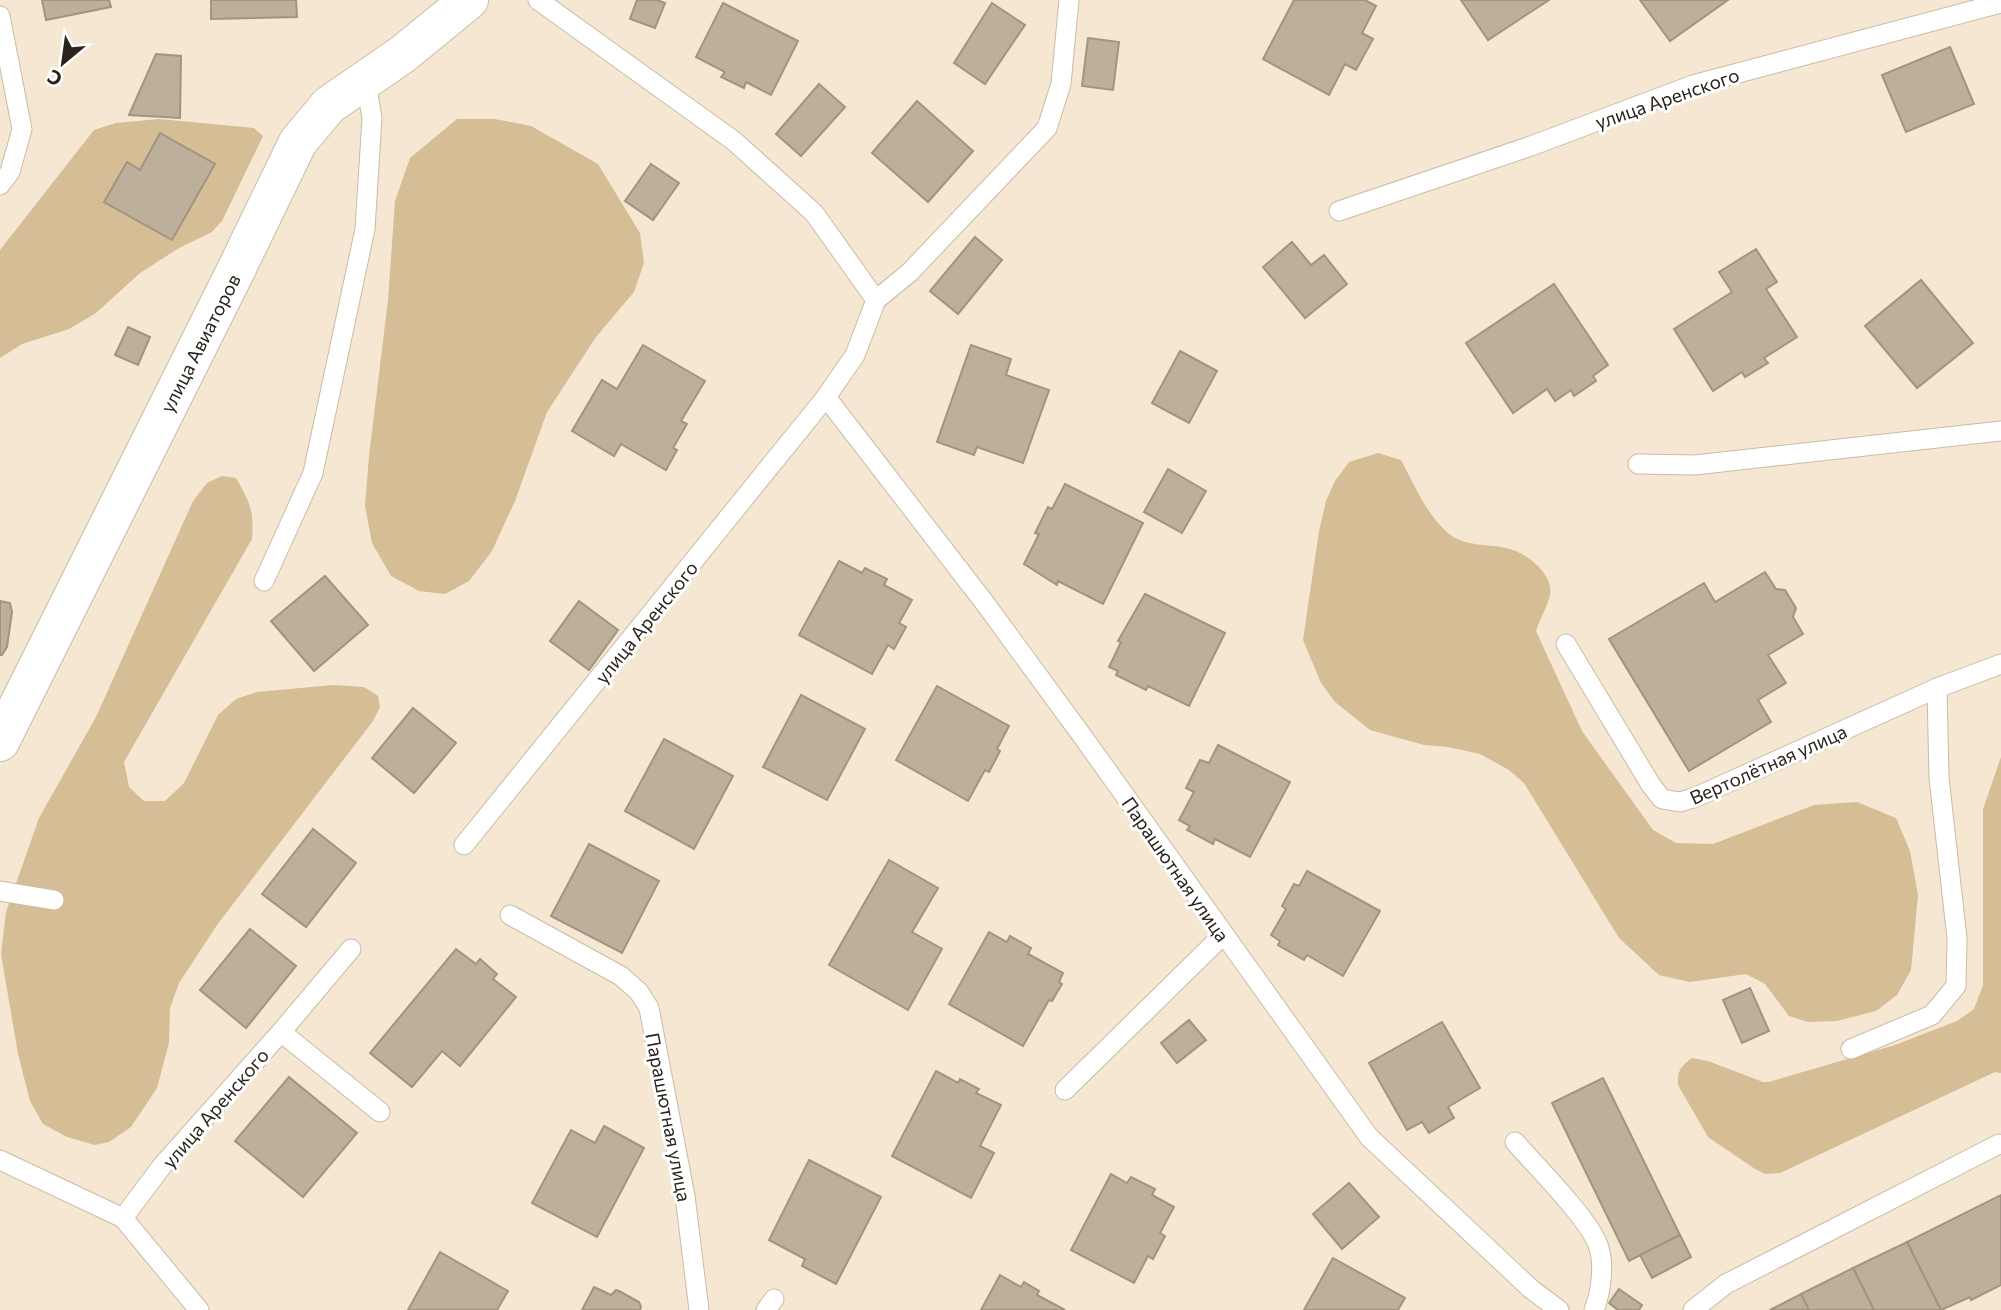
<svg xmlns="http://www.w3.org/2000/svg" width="2001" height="1310" font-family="Commissioner,sans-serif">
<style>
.green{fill:#d5bd96}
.building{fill:#bdb09a;stroke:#a19480;stroke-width:2}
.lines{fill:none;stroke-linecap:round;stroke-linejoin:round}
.lane-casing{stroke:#c9bca6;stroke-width:21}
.street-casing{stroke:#c9bca6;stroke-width:40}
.lane{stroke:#fff;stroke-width:19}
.street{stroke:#fff;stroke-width:38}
.labels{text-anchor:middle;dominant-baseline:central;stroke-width:6;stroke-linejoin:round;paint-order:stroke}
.street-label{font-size:19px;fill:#29241b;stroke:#fff}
</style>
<rect width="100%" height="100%" fill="#f5e7d1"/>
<g class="green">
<path d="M159,119L254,128L263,136L222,221L212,232L179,248L140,273L96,313L69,329L22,344L0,358V250L94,130L116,123Z"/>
<path d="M457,119H495L531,126L598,164L640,233L644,263L634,292L596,337L547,412L515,501L492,551L469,581L445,594L419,591L391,576L372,543L365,506L369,456L388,300L395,201L410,158Z"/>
<path d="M1378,453L1401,460C1414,484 1426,514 1448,533C1465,548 1490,543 1510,549C1528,554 1554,575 1550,595C1547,607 1540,619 1536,631L1582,731L1653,830L1676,843L1713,844L1814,805L1857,802L1896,818L1910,851L1918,895L1911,970L1897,995L1876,1011L1837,1021L1808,1022L1789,1016L1765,984L1746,974L1690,982L1659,975L1619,938L1524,783L1509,770L1480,754L1448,747L1424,745L1370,730L1335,702L1321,683L1303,640L1319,531L1326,501L1335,481L1349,462Z"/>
<path d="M222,476L236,478C250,503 254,510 252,539L124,762L129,787L144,801H165L184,783L218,715L236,699L257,692L333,685L364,687L378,696L380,707L373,721L217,925L179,983L170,1008L169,1043L157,1088L131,1127L109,1142L95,1145L67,1137L43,1124L30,1101L18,1054L1,954L6,912L39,818L96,717L193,501L207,483Z"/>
<path d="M2001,757V1073L1995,1072L1780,1173L1765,1174L1755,1169L1708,1137L1678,1085C1677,1071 1681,1066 1692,1058L1708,1061L1763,1082H1769L1895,1045L1957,1021L1974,1009L1983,985V809Z"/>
</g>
<g class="building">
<path d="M42,0H109L111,7L46,20Z"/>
<path d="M211,0H296L297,17L211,19Z"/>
<path d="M637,0H657L665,3L655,28L630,19Z"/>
<path d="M1294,0H1365L1376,6L1362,33L1373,39L1356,70L1345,64L1329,95L1263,59Z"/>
<path d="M1461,0H1549L1488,40Z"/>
<path d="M1640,0H1728L1670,41Z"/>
<path d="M723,3L798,41L771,95L746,82L744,88L721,77L725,72L696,57Z"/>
<path d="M992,3L1025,25L985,84L954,63Z"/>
<path d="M1088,38L1119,42L1113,90L1082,86Z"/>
<path d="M1950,47L1974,104L1906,132L1882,75Z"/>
<path d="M156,54L181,56L180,118L129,115Z"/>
<path d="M819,84L845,107L801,156L776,134Z"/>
<path d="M917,101L973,151L928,202L872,153Z"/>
<path d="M160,133L215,164L172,240L104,202L127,162L140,170Z"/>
<path d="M651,164L679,183L653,220L625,201Z"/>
<path d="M975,237L1002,260L958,314L930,291Z"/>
<path d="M1292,242L1311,265L1324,255L1347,284L1305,318L1263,267Z"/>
<path d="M1756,249L1777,282L1766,289L1797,337L1764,358L1768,363L1745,377L1742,372L1713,391L1674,329L1732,292L1719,272Z"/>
<path d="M1921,280L1973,343L1917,388L1865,326Z"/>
<path d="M1554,284L1608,365L1593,376L1596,381L1574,396L1571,390L1555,401L1547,389L1513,413L1466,343Z"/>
<path d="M128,327L150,337L138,365L115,355Z"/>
<path d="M643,345L705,381L681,421L687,424L673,448L677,450L666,470L621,444L614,456L572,431L602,380L617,389Z"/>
<path d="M971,345L1011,359L1006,375L1049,390L1023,463L977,447L974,455L937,442Z"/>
<path d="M1180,351L1217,371L1189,423L1152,403Z"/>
<path d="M1168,469L1206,491L1182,533L1144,512Z"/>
<path d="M1065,484L1143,523L1103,604L1058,581L1057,585L1024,564L1039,534L1035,533L1048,507L1052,509Z"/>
<path d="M839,561L862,573L865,568L887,579L884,585L912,600L899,623L906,627L894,649L888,645L872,674L799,635Z"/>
<path d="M1765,572L1776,589L1785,590L1796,608L1793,617L1803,634L1768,655L1786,683L1758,700L1771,722L1689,771L1609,639L1704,583L1715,602Z"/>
<path d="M325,576L368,625L314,671L271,621Z"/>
<path d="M1145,594L1225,633L1189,706L1148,686L1146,690L1116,675L1118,671L1109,667L1121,642L1118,641Z"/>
<path d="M0,601L10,603L12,612L7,647L2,655H0Z"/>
<path d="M579,601L618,630L589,670L550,641Z"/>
<path d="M937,686L1009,726L997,749L1000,751L989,772L985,770L968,801L896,760Z"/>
<path d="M801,695L865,729L827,800L763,767Z"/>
<path d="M413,708L456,743L414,793L372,758Z"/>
<path d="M664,739L733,776L694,849L625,811Z"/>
<path d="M1218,745L1290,782L1250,857L1215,839L1213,844L1187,830L1190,826L1179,820L1194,792L1186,788L1200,760L1209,763Z"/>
<path d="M313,829L356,863L306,927L262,894Z"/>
<path d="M589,844L659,881L622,953L551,916Z"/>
<path d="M889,860L938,888L912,932L942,949L908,1010L829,965Z"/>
<path d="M1307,871L1380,911L1343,976L1307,955L1304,960L1278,945L1280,941L1271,935L1286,909L1282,906L1294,884L1299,886Z"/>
<path d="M250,929L296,966L246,1028L200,990Z"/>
<path d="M989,932L1007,942L1010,936L1031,948L1028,954L1063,973L1059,982L1062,984L1052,1001L1049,1000L1023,1046L949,1004Z"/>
<path d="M456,949L476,964L480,959L497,974L493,979L516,997L460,1066L442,1051L412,1087L370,1053Z"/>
<path d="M1750,988L1769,1031L1742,1043L1723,1000Z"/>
<path d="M1189,1020L1206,1040L1177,1063L1161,1043Z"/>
<path d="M1442,1022L1480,1088L1448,1107L1454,1118L1429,1133L1422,1122L1407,1130L1369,1063Z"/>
<path d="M936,1071L958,1083L960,1079L979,1089L976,1093L1001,1105L980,1146L994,1153L971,1198L892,1156Z"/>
<path d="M289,1077L357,1133L303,1197L235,1141Z"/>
<path d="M1603,1078L1680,1235L1629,1261L1552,1103Z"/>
<path d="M604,1126L644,1148L597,1237L532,1203L571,1130L595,1143Z"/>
<path d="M809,1160L881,1197L836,1284L802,1266L805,1259L769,1240Z"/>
<path d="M1111,1174L1127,1183L1131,1177L1155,1189L1152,1195L1174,1207L1160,1233L1165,1236L1153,1259L1148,1256L1134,1283L1071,1250Z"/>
<path d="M1349,1183L1379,1217L1342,1249L1313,1214Z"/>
<path d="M2001,1195V1285L1971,1300L1970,1297L1941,1310L1907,1242Z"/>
<path d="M1680,1235L1691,1257L1652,1278L1640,1255Z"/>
<path d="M1907,1242L1941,1310H1874L1853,1268Z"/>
<path d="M440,1252L508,1291L497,1310H408Z"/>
<path d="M1333,1258L1405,1298L1398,1310H1304Z"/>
<path d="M1853,1268L1874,1310H1809L1801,1294Z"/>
<path d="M1000,1275L1021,1287L1024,1282L1039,1291L1037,1295L1065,1310H981Z"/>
<path d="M594,1287L611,1295L616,1290L619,1291L639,1302L641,1307L640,1310H582Z"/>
<path d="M1619,1289L1642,1305L1639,1310H1618L1609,1303Z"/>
<path d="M1801,1294L1809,1310H1770Z"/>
</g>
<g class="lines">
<defs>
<g id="lane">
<path d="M538,0L734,141L814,213L876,300"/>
<path d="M0,16L22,129L10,172L0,185"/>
<path d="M1339,211L1531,146L1693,85L2001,3"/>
<path d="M826,397L984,602L1083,737L1369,1137L1531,1289L1559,1310"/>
<path d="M1638,464L1695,465L2001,431"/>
<path d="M264,581L313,473L365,229L372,118L368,94L363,81"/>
<path d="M1566,644L1651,785L1662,799L1680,802L1696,797L1937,688L2001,664"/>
<path d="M464,845L826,397L855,355L876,300L909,273L1047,128L1061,84L1069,0"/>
<path d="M0,891L54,900"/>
<path d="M510,915L621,976L639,992L649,1008L685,1196L699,1310"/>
<path d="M281,1032L351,949"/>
<path d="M1851,1049L1932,1015L1956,986L1957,938L1939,778L1937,688"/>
<path d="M1065,1090L1223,935"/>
<path d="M1515,1142C1535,1165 1589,1219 1598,1245C1605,1264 1601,1292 1594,1310"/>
<path d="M0,1160L123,1218L199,1310"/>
<path d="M123,1218L162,1166L281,1032L380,1112"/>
<path d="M766,1310L774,1299"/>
<path d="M1693,1310L1726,1284L1999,1144"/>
</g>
<path id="street" d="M0,742L234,274L298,142L329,105L403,54L469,0"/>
</defs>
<use href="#lane" class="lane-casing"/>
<use href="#street" class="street-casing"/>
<use href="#lane" class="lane"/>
<use href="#street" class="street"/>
</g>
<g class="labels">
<g class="street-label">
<text transform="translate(1667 98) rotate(-19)">улица Аренского</text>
<text transform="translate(200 343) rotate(-63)">улица Авиаторов</text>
<text transform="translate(646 622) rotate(-51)">улица Аренского</text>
<text transform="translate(1768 764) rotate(-24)">Вертолётная улица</text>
<text transform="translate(1176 869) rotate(55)">Парашютная улица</text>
<text transform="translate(215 1108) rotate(-49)">улица Аренского</text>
<text transform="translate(669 1117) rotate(79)">Парашютная улица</text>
</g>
</g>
<g transform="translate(63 63) rotate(209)" stroke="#ffffff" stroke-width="5" paint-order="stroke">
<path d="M0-5L12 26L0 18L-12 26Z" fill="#29241b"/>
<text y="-10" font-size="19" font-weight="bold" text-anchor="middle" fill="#29241b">С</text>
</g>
</svg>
